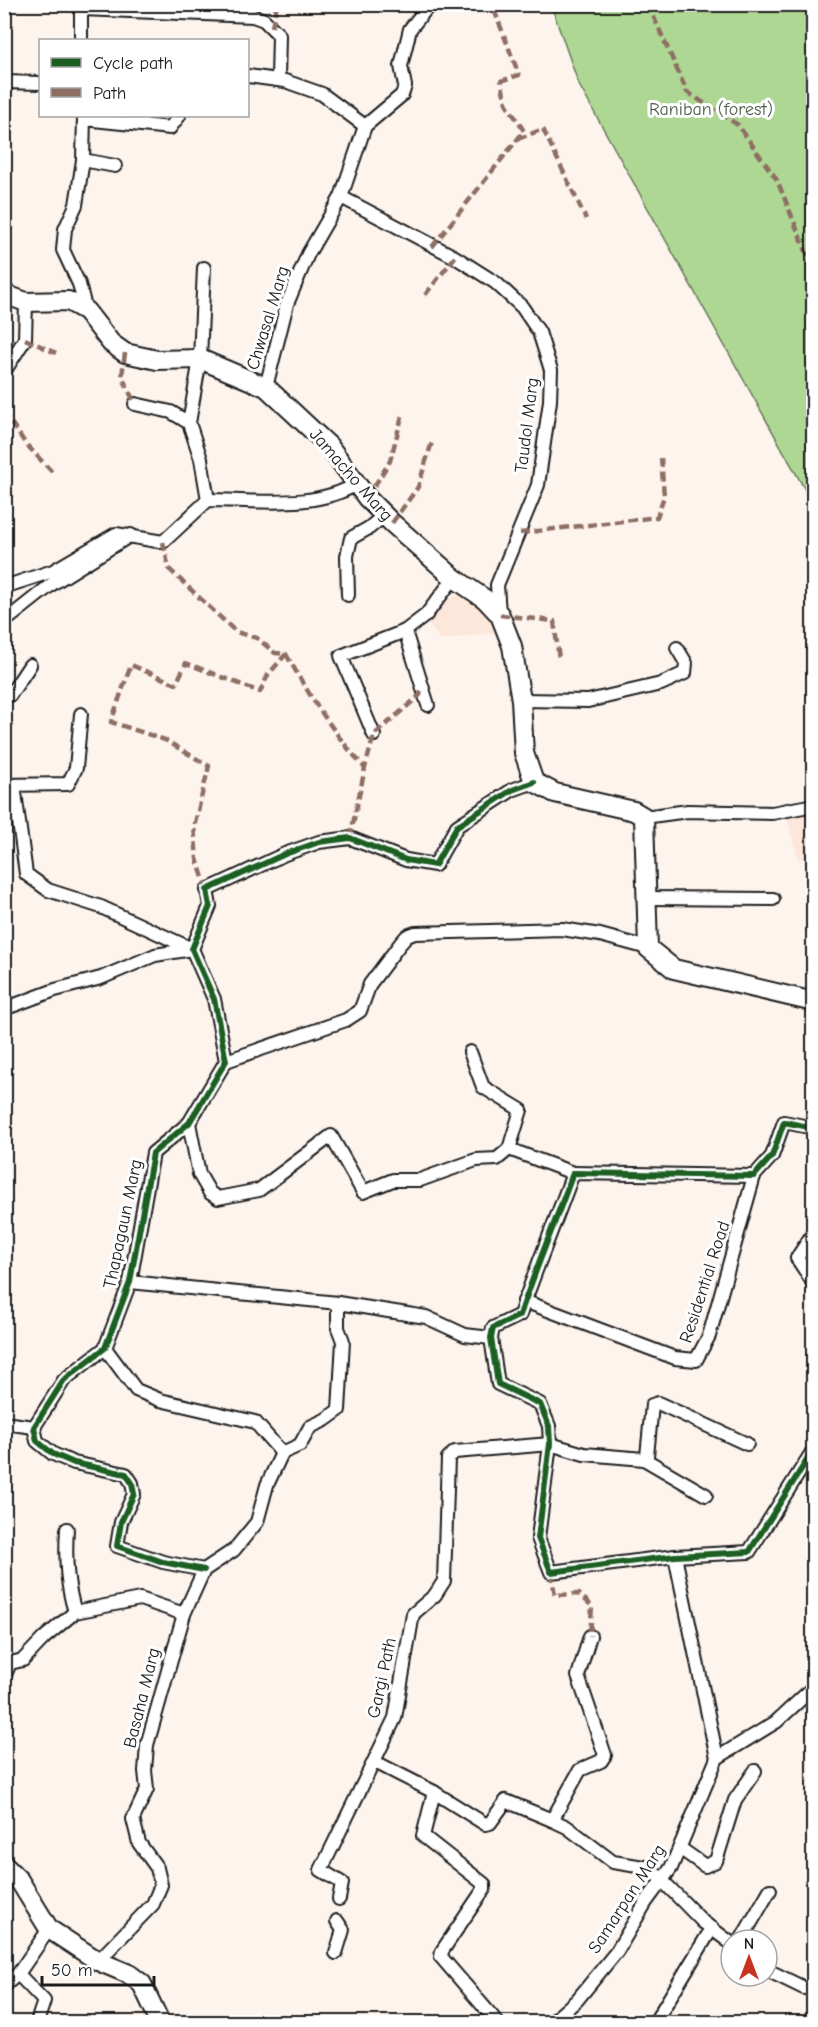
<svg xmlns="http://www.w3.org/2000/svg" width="818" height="2027" font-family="'Comic Neue',sans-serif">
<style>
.built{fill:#fde6da}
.green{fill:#aed793;stroke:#657a58;stroke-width:1.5}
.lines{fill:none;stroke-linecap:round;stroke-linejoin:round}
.street-casing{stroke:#1c1c1c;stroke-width:16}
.secondary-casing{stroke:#1c1c1c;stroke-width:22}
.street{stroke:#fff;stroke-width:12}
.secondary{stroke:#fff;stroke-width:18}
.quiet{stroke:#8d6e63;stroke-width:4.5;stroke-dasharray:9 4.5;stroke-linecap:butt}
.cycleway-casing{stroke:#fff;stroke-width:10}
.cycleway{stroke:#1b5e20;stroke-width:6}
.labels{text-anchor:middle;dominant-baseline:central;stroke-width:6;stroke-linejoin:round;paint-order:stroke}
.park-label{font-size:18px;fill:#4f5d46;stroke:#fff}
.street-label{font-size:18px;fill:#1c1c1c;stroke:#fff}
</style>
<rect width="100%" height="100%" fill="#fef4ee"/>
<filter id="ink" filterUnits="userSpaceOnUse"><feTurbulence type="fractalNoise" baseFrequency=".0167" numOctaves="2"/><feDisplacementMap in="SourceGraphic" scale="12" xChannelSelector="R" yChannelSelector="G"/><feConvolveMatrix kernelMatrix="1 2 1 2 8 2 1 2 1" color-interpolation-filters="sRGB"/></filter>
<g filter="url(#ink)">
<g class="built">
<path d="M473,587L494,612L499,632L441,640L427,623L434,607Z"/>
<path d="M813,808V856L798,859L786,814Z"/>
</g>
<path class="green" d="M551,5H813V504L579,85Z"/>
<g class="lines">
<defs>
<g id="street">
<path d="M82,9L253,16L264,20L279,35L278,80"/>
<path d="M81,40V4"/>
<path d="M248,76L285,81L322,94L365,126"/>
<path d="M4,82L40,83"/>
<path d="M84,116L83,160L76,205L65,229L63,250L79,284L86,311"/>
<path d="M84,119L170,128L179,116"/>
<path d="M365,126L402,95L405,86L401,66L410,29L430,4"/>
<path d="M83,160L115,166"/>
<path d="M341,197L455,257L496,283L522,307L539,332L551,370L550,401L538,485L497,585L499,613"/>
<path d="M204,268L200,359L189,423L201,459L208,500"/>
<path d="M4,372L25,339L26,302"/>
<path d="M266,387L287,304L308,254L341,197L365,126"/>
<path d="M135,404L171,412L189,423"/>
<path d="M4,587L53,571L116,534L163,542L208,500C256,500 316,510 358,483"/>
<path d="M348,595L347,556L351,538L369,528L386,514"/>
<path d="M4,622L52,584L131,535"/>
<path d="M4,697L10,695L30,665"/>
<path d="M521,700L588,701L661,684L685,673L686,663L677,648"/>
<path d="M428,705L405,631L426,615L454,578"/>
<path d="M374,735L341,656L405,631"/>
<path d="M4,785L68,784L76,768L81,714"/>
<path d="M14,785L26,874L48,890L101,907L192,949"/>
<path d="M644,817L688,811L772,813L814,805"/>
<path d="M646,898L773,899"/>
<path d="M4,1009L55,990L101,978L155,955L192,949"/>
<path d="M470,1052L483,1087L521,1110L509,1149"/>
<path d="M226,1061L346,1020L360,1011L370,984L400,944L407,936L415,933L562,929L600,935L648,948"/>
<path d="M189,1123L199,1174L210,1193L218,1198L259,1190L331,1136L363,1192L393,1180H420L476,1160L497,1159L509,1149L573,1173"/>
<path d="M814,1128L784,1122L772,1156L754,1176L573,1173C556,1221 536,1267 520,1315L493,1328L491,1338L498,1384L540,1404L549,1426L550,1444L538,1538L551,1572L675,1556L749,1552L814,1449"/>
<path d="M814,1232L797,1258L814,1284"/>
<path d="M130,1282L338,1303L426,1317L465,1335L491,1338"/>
<path d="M524,1301L675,1358L696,1360L709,1336L754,1176"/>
<path d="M105,1348L136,1390L160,1400L255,1422L282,1453"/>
<path d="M4,1423L34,1427"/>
<path d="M644,1459L706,1495"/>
<path d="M67,1529C65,1558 66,1584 75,1612"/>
<path d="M675,1556L717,1758"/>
<path d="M204,1570L163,1562L117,1546L121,1522L134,1494L132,1483L126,1474L74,1463L53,1454L37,1441L34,1427L64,1380L105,1348L130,1282L153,1153L189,1123L226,1061L214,999L192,949L210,906L207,890L285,854L319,842L350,838L406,860L435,865L457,826L512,790L534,782"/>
<path d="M590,1636L578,1676L605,1755L601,1761L580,1770L552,1820L567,1827L613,1862L650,1868L703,1922L731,1943"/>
<path d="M4,1661L10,1663L4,1677"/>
<path d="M10,1663L23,1660L44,1638L75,1612L140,1599L184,1614"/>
<path d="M375,1762L434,1792L423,1836L484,1884V1889L442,1951L441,1957L497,2022"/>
<path d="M434,1792L485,1824L490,1823L506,1801L552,1820"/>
<path d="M681,1849L705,1866L716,1861L735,1800L755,1771"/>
<path d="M339,1899L342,1883L321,1870L395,1718L413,1614L435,1595L444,1581L448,1458L455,1452L550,1444L584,1454L644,1459L647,1456L652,1405L658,1403L747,1444"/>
<path d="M741,1940L770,1890"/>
<path d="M336,1953L343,1930L337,1921"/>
<path d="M98,1961L153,1904L161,1885L157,1868L139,1843L133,1819L147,1789L145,1771L147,1745L184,1614L204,1570L234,1550L257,1522L267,1485L282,1453L300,1445L310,1427L325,1420L339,1410L343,1341L338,1328V1303"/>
<path d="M767,1970L804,1988H814"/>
<path d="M18,1974L44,2001L37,2022"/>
<path d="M4,1986L18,1974L49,1929"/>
<path d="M552,2022L577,2000L617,1951L646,1902L671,1868L717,1758L776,1722L814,1687"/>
<path d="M655,2022L712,1928"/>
</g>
<g id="secondary">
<path d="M4,294L26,302L68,301L86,311L111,343L125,353L157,360L200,359L266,387L329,446L367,498L392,523L454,578L485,599L500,615L512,646L521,700L524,753L534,782L555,793L634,811L644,817L648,948L674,969L814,1002"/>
<path d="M4,1865L19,1880L49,1929L98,1961L129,1974L142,1984L160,2022"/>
</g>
</defs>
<use href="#street" class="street-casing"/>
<use href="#secondary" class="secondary-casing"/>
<use href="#street" class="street"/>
<use href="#secondary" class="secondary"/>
<g class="quiet">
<path d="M114,4V11"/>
<path d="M648,4L687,92L738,125L777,180L814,271"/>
<path d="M272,27L277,4"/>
<path d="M518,139L543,129L586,219"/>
<path d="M432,247L524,131L506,103L501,81L519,75L492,4"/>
<path d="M425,295L455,257"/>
<path d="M25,339L56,353"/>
<path d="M125,353L122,376L135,404"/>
<path d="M4,412L25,443L54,474"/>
<path d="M367,498L390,461L403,413"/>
<path d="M392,523L418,487L432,442"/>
<path d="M520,533L657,517L664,496L661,458"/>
<path d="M163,542L169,569L236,632L257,638L275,653L286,654C309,695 333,733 365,768L374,735L420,695L422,687"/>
<path d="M500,615L554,621L559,659"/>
<path d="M350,838L365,768"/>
<path d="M207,890L197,859L194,827L209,766L165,740L111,722L131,665L176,684L186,663L260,692L268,675L286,654"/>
<path d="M551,1572L555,1595L579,1594L592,1606L590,1636"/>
</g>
<defs>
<g id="cycleway">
<path d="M814,1128L784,1122L772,1156L754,1176L573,1173C556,1221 536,1267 520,1315L493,1328L491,1338L498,1384L540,1404L549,1426L550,1444L538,1538L551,1572L675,1556L749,1552L814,1449"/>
<path d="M204,1570L163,1562L117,1546L121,1522L134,1494L132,1483L126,1474L74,1463L53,1454L37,1441L34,1427L64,1380L105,1348L130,1282L153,1153L189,1123L226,1061L214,999L192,949L210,906L207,890L285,854L319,842L350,838L406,860L435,865L457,826L512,790L534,782"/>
</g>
</defs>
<use href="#cycleway" class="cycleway-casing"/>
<use href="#cycleway" class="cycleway"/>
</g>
</g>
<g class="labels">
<g class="park-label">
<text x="711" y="109">Raniban (forest)</text>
</g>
<g class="street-label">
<text transform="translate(268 318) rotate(-73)">Chwasal Marg</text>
<text transform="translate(527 425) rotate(-83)">Taudol Marg</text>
<text transform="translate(351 475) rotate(49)">Jamacho Marg</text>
<text transform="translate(123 1224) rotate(-78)">Thapagaun Marg</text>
<text transform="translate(705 1282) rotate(-72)">Residential Road</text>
<text transform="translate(382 1678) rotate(-78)">Gargi Path</text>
<text transform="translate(142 1698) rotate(-76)">Basaha Marg</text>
<text transform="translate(627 1899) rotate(-57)">Samarpan Marg</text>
</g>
</g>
<rect width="818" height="2027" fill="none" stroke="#fff" stroke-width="24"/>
<rect x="12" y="12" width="794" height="2003" fill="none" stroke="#1c1c1c" stroke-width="2" filter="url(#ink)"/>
<rect x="39" y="39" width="210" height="78" fill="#ffffff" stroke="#a4a4a4" stroke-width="1.5"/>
<rect x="51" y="58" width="30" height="9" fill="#1b5e20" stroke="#a4a4a4" stroke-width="1.5"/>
<text x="93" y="69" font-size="18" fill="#1c1c1c">Cycle path</text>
<rect x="51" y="88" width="30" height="9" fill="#8d6e63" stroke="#a4a4a4" stroke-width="1.5"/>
<text x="93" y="99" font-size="18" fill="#1c1c1c">Path</text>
<g transform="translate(749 1958)"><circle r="28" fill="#ffffff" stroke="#a4a4a4" stroke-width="1.5"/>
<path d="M0-4.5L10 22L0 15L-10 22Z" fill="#c8321e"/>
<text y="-9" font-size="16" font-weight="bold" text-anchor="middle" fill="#1c1c1c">N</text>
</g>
<path d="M42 1976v9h112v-9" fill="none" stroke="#1c1c1c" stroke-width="3"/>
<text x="51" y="1976" font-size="18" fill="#1c1c1c" stroke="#ffffff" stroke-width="4.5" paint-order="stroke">50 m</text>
</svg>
